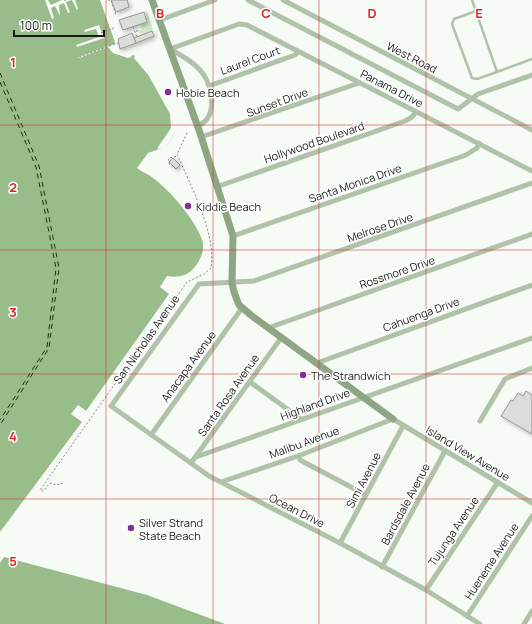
<svg xmlns="http://www.w3.org/2000/svg" width="532" height="624" font-family="Manrope,sans-serif">
<style>
.green{fill:#d1edc6}
.water{fill:#99bd8a}
.pier{fill:#f7fbf6}
.lines{fill:none;stroke-linecap:round;stroke-linejoin:round}
.ferry{stroke:#123400;stroke-width:1;stroke-dasharray:5 4;stroke-linecap:butt}
.building{fill:#daded8;stroke:#939691;filter:url(#shadow)}
.path{stroke:#838582;stroke-width:1;stroke-dasharray:2 2;stroke-linecap:butt}
.lane{stroke:#b1c2ab;stroke-width:2.5}
.street{stroke:#b1c2ab;stroke-width:5}
.secondary{stroke:#8ea684;stroke-width:7}
.grid{fill:none;stroke:#d62828;stroke-width:1;stroke-opacity:0.55}
.poi-dot{fill:#822e9d;stroke:#fff;stroke-width:1.5}
.labels{text-anchor:middle;dominant-baseline:central;stroke-width:3;stroke-linejoin:round;paint-order:stroke}
.street-label{font-size:11px;fill:#1a1b19;stroke:#fff}
.poi-label{font-size:11px;fill:#1a1b19;stroke:#fff;text-anchor:start}
.grid-label{font-size:13px;text-anchor:middle;font-weight:bold;fill:#d62828;stroke:#fff;stroke-width:3;stroke-linejoin:round;paint-order:stroke}
</style>
<defs>
<filter id="shadow"><feDropShadow dx="2" dy="2" stdDeviation="2" flood-color="#0004"/></filter>
</defs>
<rect width="100%" height="100%" fill="#f7fbf6"/>
<path class="green" d="M147,11L153,30L142,35L138,31L142,29L141,24L148,22L145,12Z"/>
<g class="water">
<path d="M0,0H100L116,45L112,49L128,57L133,55L137,57L157,81L175,125L174,134L169,143L162,148L148,153L137,168C142,172 148,174 153,178C169,189 199,224 203,243C204,252 200,261 194,268C187,276 178,278 167,276L160,287L169,294L86,411L78,405L71,414L82,422L0,532Z"/>
<path d="M4,557L147,595L225,624H0V563Z"/>
</g>
<g class="pier">
<path d="M45,0H48L51,5L62,0H75L78,9L77,10L72,0L66,2L70,13H68L64,3L59,5L60,16L55,6L51,8L54,18L52,19Z"/>
<path d="M99,25L104,38L77,47L76,45L99,37L96,29L85,32L84,30Z"/>
<path d="M117,43V47L114,48L128,55L132,53L131,57L128,58L113,53L108,47L79,58L78,57Z"/>
<path d="M136,54L159,80L175,115L176,122L174,134L169,143L163,148L158,149V147L171,128L170,114L149,76L134,58Z"/>
</g>
<g class="lines">
<g class="ferry">
<path d="M0,73L39,166L59,268L49,348L0,425"/>
<path d="M0,82L36,167L56,268L47,347L0,420"/>
</g>
</g>
<g class="building">
<path d="M111,0H127L129,7L116,12Z"/>
<path d="M144,12L147,22L123,30L119,20Z"/>
<path d="M152,31L154,36L136,43L134,38Z"/>
<path d="M132,33L136,43L120,49L118,39Z"/>
<path d="M173,158L180,165L176,169L169,162Z"/>
<path d="M526,391L532,395V434L501,416L511,400L513,401L518,393L523,396Z"/>
</g>
<g class="lines">
<g class="path">
<path d="M65,0V1"/>
<path d="M108,0H111L116,15"/>
<path d="M133,27L137,37"/>
<path d="M136,31H138L139,33"/>
<path d="M101,33L114,28"/>
<path d="M79,57L118,43"/>
<path d="M176,169L168,162L169,158L178,156"/>
<path d="M63,483L56,485L50,483L43,491L40,490L187,282L204,274L211,268C217,236 190,184 177,154L188,131"/>
</g>
<g class="lane">
<path d="M472,0L497,72L532,59"/>
<path d="M476,11L454,19L452,24L472,78L477,79L497,72"/>
</g>
<g class="street">
<path d="M248,0L458,109L478,94L532,75"/>
<path d="M283,0L532,130"/>
<path d="M160,20L215,0"/>
<path d="M170,49L239,24L247,25L532,171"/>
<path d="M170,49C180,55 191,60 199,69C210,80 217,105 207,119C205,122 200,125 197,127"/>
<path d="M209,86L295,55L298,52"/>
<path d="M201,137L359,83"/>
<path d="M216,187L405,121L412,117L416,112"/>
<path d="M233,236L466,155L477,148L479,143"/>
<path d="M268,328L532,234"/>
<path d="M317,363L532,285"/>
<path d="M250,382L301,419"/>
<path d="M480,421L505,379L532,368"/>
<path d="M151,435L242,308"/>
<path d="M298,456L300,460L366,495"/>
<path d="M196,457L532,338"/>
<path d="M191,463L281,338"/>
<path d="M221,482L298,456L393,419L532,503"/>
<path d="M340,543L403,426"/>
<path d="M382,567L445,451"/>
<path d="M426,590L498,482"/>
<path d="M467,616L532,516"/>
<path d="M480,624L426,590L340,543L209,476L111,406L199,284L254,281L532,183"/>
<path d="M524,624L532,611"/>
</g>
<path class="secondary" d="M152,0L199,130L233,236L232,283L234,292L239,305L252,316L393,419"/>
</g>
<path class="grid" d="M106,0V624M213,0V624M319,0V624M426,0V624M0,125H532M0,250H532M0,374H532M0,499H532"/>
<g class="poi-dot">
<circle cx="168" cy="92" r="4"/>
<circle cx="188" cy="206" r="4"/>
<circle cx="303" cy="375" r="4"/>
<circle cx="131" cy="528" r="4"/>
</g>
<g class="labels">
<g class="street-label">
<text transform="translate(412 57) rotate(27)">West Road</text>
<text transform="translate(250 60) rotate(-20)">Laurel Court</text>
<text transform="translate(392 88) rotate(27)">Panama Drive</text>
<text transform="translate(277 102) rotate(-20)">Sunset Drive</text>
<text transform="translate(314 142) rotate(-19)">Hollywood Boulevard</text>
<text transform="translate(355 183) rotate(-19)">Santa Monica Drive</text>
<text transform="translate(380 227) rotate(-19)">Melrose Drive</text>
<text transform="translate(397 272) rotate(-19)">Rossmore Drive</text>
<text transform="translate(421 314) rotate(-20)">Cahuenga Drive</text>
<text transform="translate(146 339) rotate(-55)">San Nicholas Avenue</text>
<text transform="translate(188 366) rotate(-54)">Anacapa Avenue</text>
<text transform="translate(228 395) rotate(-55)">Santa Rosa Avenue</text>
<text transform="translate(315 404) rotate(-20)">Highland Drive</text>
<text transform="translate(304 442) rotate(-20)">Malibu Avenue</text>
<text transform="translate(468 453) rotate(31)">Island View Avenue</text>
<text transform="translate(363 480) rotate(-62)">Simi Avenue</text>
<text transform="translate(405 504) rotate(-62)">Bardsdale Avenue</text>
<text transform="translate(297 510) rotate(27)">Ocean Drive</text>
<text transform="translate(453 531) rotate(-56)">Tujunga Avenue</text>
<text transform="translate(491 561) rotate(-57)">Hueneme Avenue</text>
</g>
<g class="poi-label">
<text x="176" y="92">Hobie Beach</text>
<text x="196" y="206">Kiddie Beach</text>
<text x="311" y="375">The Strandwich</text>
<text x="139" y="522">Silver Strand<tspan x="139" dy="13">State Beach</tspan></text>
</g>
</g>
<g class="grid-label">
<text x="160" y="18">B</text>
<text x="266" y="18">C</text>
<text x="372" y="18">D</text>
<text x="479" y="18">E</text>
<text x="13" y="67">1</text>
<text x="13" y="192">2</text>
<text x="13" y="317">3</text>
<text x="13" y="441">4</text>
<text x="13" y="566">5</text>
</g>
<path d="M14 30v6h90v-6" fill="none" stroke="#1a1b19" stroke-width="2"/>
<text x="20" y="30" font-size="12" fill="#1a1b19" stroke="#ffffff" stroke-width="3" paint-order="stroke">100 m</text>
</svg>
